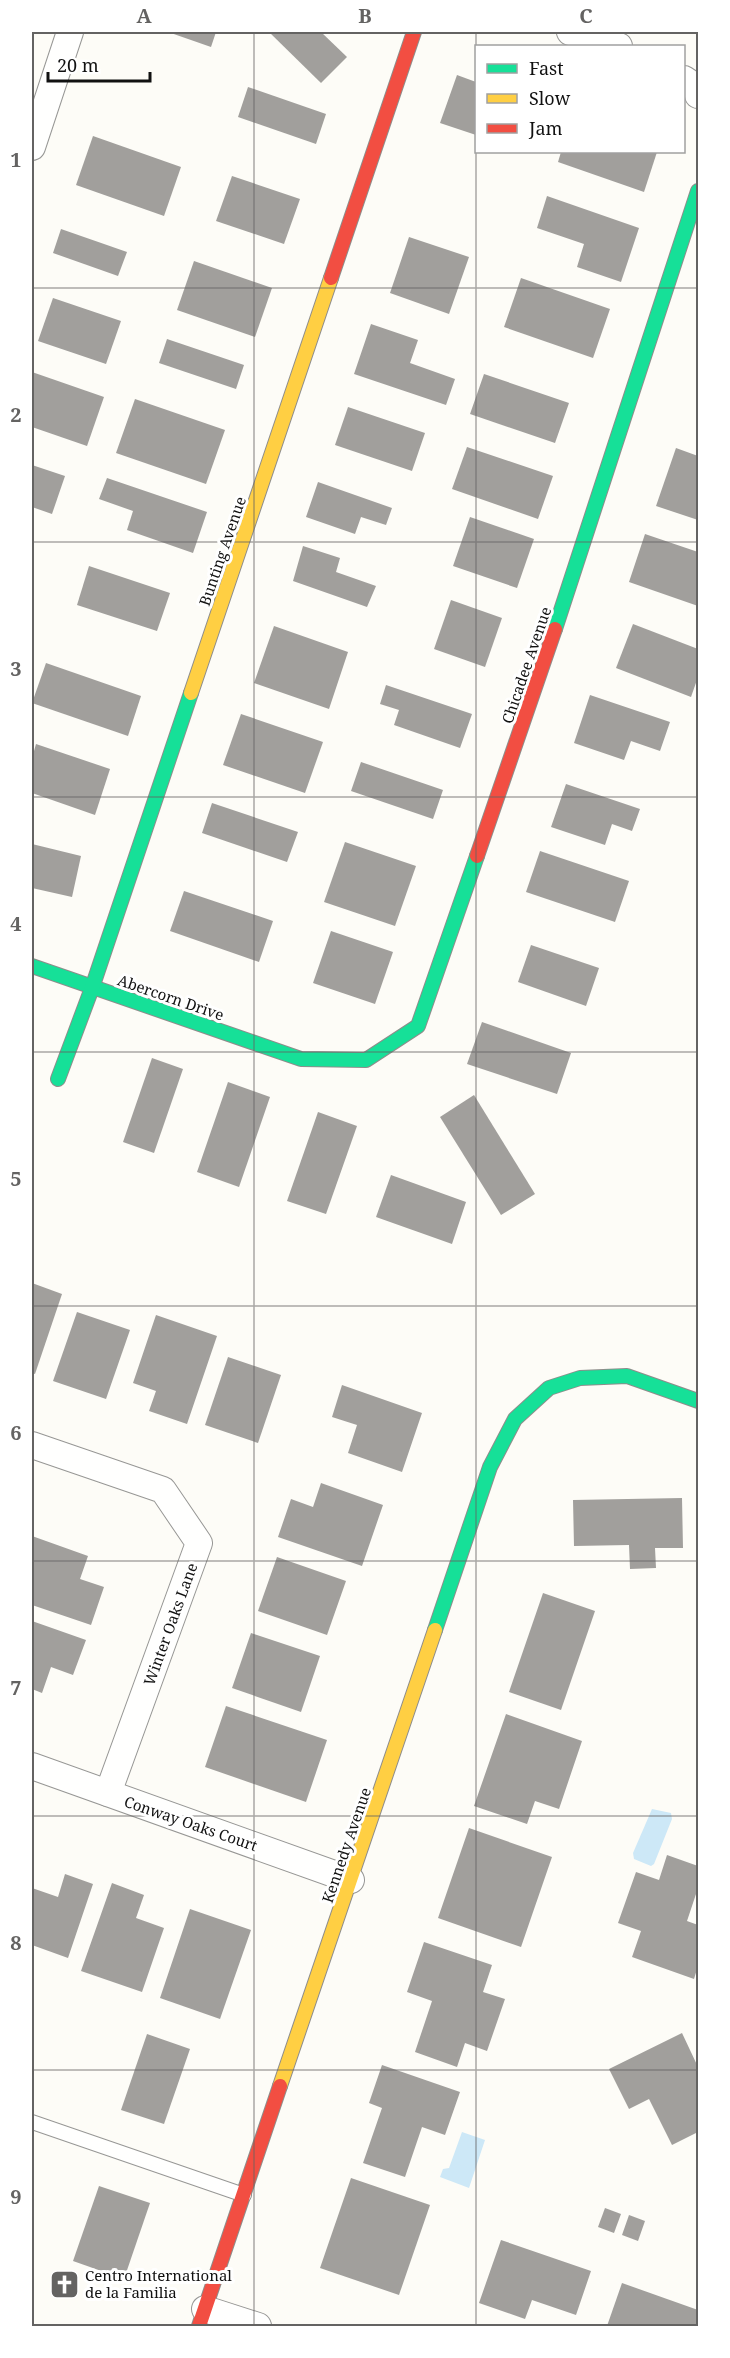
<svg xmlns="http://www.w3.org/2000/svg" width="730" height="2358" font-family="'Noto Serif',serif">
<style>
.water{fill:#cde8f7}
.building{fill:#a19f9c}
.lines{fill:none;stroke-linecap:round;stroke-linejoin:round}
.lane-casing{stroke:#979795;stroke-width:16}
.street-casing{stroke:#979795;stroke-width:28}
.fast-casing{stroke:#8e8d8b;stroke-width:16}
.slow-casing{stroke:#8e8d8b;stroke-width:16}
.jam-casing{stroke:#8e8d8b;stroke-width:16}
.lane{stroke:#fffffe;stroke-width:14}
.street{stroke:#fffffe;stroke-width:26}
.fast{stroke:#16e098;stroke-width:14}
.slow{stroke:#ffcf43;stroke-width:14}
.jam{stroke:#f24e42;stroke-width:14}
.grid{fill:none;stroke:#646362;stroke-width:1.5;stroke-opacity:0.55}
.labels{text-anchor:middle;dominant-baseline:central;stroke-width:6;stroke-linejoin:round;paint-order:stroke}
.street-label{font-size:15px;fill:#111;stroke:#fff}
.poi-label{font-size:15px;fill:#111;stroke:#fff;text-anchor:start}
.neatline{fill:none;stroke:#646362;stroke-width:2}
.grid-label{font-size:20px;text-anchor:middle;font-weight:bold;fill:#646362}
</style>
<rect width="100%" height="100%" fill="#fdfcf7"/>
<g class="water">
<path d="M652,1809L671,1813L672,1819L654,1864L651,1866L634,1859L633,1853Z"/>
<path d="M462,2132L485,2140L469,2188L440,2177L443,2169L449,2168Z"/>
</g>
<g class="building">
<path d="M168,32H216L211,47Z"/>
<path d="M269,32H321L347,57L321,83Z"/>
<path d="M457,75L476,82V135L440,123Z"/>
<path d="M248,87L326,114L316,144L238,117Z"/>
<path d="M93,136L181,167L164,216L76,185Z"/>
<path d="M561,152H657L644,192L558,162Z"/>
<path d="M232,176L300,199L284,244L216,221Z"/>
<path d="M547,196L639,228L621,282L577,267L584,244L537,228Z"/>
<path d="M61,229L127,252L118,276L53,253Z"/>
<path d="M409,237L469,257L449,314L390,293Z"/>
<path d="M194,261L272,288L255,337L177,310Z"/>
<path d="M521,278L610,309L593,358L504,327Z"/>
<path d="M53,298L121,321L106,364L38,341Z"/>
<path d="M371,324L418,340L410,363L455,379L446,405L354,374Z"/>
<path d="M167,339L244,365L236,389L159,363Z"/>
<path d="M32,372L104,397L87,446L32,427Z"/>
<path d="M484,374L569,403L555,443L470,414Z"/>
<path d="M135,399L225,430L206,484L116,453Z"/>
<path d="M348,407L425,433L412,471L335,445Z"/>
<path d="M467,447L553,476L538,519L452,489Z"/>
<path d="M676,448L698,456V520L656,506Z"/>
<path d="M32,465L65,476L52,514L32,507Z"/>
<path d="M107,478L207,512L193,553L127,530L133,511L99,499Z"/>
<path d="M318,482L392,508L386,525L361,517L355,534L306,517Z"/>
<path d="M470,517L534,539L517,588L453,566Z"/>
<path d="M645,534L698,552V606L629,582Z"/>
<path d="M303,546L340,558L336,572L376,586L367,607L293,581Z"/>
<path d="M89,566L170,593L157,631L77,605Z"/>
<path d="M451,600L502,618L485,667L434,649Z"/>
<path d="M633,624L698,649V677L691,697L616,668Z"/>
<path d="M274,626L348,652L329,709L254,683Z"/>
<path d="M46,663L141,696L128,736L32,703Z"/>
<path d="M386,685L472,714L460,748L394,725L399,710L380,704Z"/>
<path d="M590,695L670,722L660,751L631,741L624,760L574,743Z"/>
<path d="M241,714L323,742L305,793L223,765Z"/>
<path d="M36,744L110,769L95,815L32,793V758Z"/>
<path d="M361,762L443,790L433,819L351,791Z"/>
<path d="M566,784L640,809L632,831L612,824L605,845L551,827Z"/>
<path d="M212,803L298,832L287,862L202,833Z"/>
<path d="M345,842L416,866L395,926L324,902Z"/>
<path d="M32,844L81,856L72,897L32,888Z"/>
<path d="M540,851L629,881L615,922L526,892Z"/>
<path d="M184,891L273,921L259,962L170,931Z"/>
<path d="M331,931L393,952L375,1004L313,983Z"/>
<path d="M531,945L599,968L586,1006L518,982Z"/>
<path d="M482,1022L571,1053L557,1094L467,1064Z"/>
<path d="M152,1058L183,1069L154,1153L123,1142Z"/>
<path d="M228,1082L270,1097L239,1187L197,1172Z"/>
<path d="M474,1095L535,1194L501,1215L440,1117Z"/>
<path d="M318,1112L357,1126L326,1214L287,1201Z"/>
<path d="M391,1175L466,1202L452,1244L376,1217Z"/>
<path d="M32,1283L62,1294L35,1374L32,1373Z"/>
<path d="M77,1312L130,1330L106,1399L53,1381Z"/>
<path d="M156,1315L217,1336L187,1424L149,1411L156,1391L133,1383Z"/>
<path d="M228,1357L281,1375L258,1443L205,1425Z"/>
<path d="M342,1385L422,1413L402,1472L348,1453L357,1425L332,1417Z"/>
<path d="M321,1483L383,1505L362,1566L278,1537L291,1499L313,1507Z"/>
<path d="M682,1498L683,1548H655L656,1568L630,1569L629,1545L574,1546L573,1500Z"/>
<path d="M32,1536L88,1556L80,1579L104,1587L91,1625L32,1605Z"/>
<path d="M277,1557L346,1581L327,1635L258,1611Z"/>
<path d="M543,1593L595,1611L561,1710L509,1692Z"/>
<path d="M32,1621L86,1640L73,1675L51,1667L42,1693L32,1689Z"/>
<path d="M251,1633L320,1656L301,1712L232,1688Z"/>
<path d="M226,1706L327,1740L306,1802L205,1767Z"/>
<path d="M506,1714L582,1741L559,1809L535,1801L527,1824L474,1806Z"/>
<path d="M469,1828L552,1857L521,1947L438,1918Z"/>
<path d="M667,1855L698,1866V1888L687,1921L698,1925V1966L694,1979L632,1957L641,1931L618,1923L636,1872L659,1880Z"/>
<path d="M65,1874L93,1884L68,1958L32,1945V1888L58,1897Z"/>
<path d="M112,1883L144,1895L136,1918L164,1928L142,1992L81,1971Z"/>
<path d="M190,1909L251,1930L220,2019L160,1998Z"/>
<path d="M424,1942L492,1965L483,1992L505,1999L487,2051L465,2043L457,2067L415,2052L432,2001L407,1992Z"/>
<path d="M682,2033L698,2067V2132L672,2145L649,2099L629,2109L609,2069Z"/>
<path d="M147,2034L190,2049L164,2124L121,2110Z"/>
<path d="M382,2065L460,2092L445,2135L422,2127L405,2177L363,2163L382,2108L369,2103Z"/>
<path d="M351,2178L430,2205L399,2295L320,2268Z"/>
<path d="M99,2186L150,2203L124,2279L73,2261Z"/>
<path d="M605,2208L621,2214L614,2233L598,2227Z"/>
<path d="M629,2215L645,2221L638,2241L622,2235Z"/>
<path d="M501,2240L591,2271L576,2315L532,2300L525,2319L479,2303Z"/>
<path d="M622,2283L698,2310V2326H607Z"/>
</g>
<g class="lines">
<defs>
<path id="lane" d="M32,2122L244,2195"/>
<g id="street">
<path d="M570,32L619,46"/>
<path d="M684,79L696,87L698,95"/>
<path d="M32,147L70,32"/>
<path d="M32,1445L163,1490L199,1543L108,1793"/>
<path d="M32,1766L351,1880"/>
<path d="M205,2309L258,2326"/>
</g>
<g id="fast">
<path d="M555,629L698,191"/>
<path d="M32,966L301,1059L366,1060L418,1026L477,856"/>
<path d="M58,1079L92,988L191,693"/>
<path d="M435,1630L490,1467L515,1419L549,1388L580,1378L627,1376L698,1401"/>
</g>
<g id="slow">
<path d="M191,693L331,278"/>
<path d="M280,2086L435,1630"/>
</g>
<g id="jam">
<path d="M331,278L414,32"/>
<path d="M477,856L555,629"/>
<path d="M199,2326L280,2086"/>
</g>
</defs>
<use href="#lane" class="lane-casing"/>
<use href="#street" class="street-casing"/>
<use href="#fast" class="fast-casing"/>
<use href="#slow" class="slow-casing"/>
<use href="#jam" class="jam-casing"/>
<use href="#lane" class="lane"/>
<use href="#street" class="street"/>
<use href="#fast" class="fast"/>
<use href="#slow" class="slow"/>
<use href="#jam" class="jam"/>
</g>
<path class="grid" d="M254,32V2326M476,32V2326M32,288H698M32,542H698M32,797H698M32,1052H698M32,1306H698M32,1561H698M32,1816H698M32,2070H698"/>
<defs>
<symbol id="church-square" viewBox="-11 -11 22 22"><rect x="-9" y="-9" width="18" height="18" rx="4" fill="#646362" stroke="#fff"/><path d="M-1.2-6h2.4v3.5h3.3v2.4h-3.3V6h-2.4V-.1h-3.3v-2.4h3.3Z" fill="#fff"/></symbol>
</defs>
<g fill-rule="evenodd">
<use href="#church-square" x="48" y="2268" width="33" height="33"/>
</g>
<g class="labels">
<g class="street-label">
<text transform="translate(222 551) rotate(-71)">Bunting Avenue</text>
<text transform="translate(526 665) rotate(-71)">Chicadee Avenue</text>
<text transform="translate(171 997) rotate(19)">Abercorn Drive</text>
<text transform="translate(170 1624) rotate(-70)">Winter Oaks Lane</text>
<text transform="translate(191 1823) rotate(19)">Conway Oaks Court</text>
<text transform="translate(346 1845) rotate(-71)">Kennedy Avenue</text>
</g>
<g class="poi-label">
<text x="85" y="2275">Centro International<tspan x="85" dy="17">de la Familia</tspan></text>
</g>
</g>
<rect width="730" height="2358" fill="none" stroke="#ffffff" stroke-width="66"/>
<rect x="475" y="45" width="210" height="108" fill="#ffffff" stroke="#a0a0a0" stroke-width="1.5"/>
<rect x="487" y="64" width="30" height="9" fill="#16e098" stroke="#a0a0a0" stroke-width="1.5"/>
<text x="529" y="75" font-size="18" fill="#111111">Fast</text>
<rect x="487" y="94" width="30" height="9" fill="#ffcf43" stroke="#a0a0a0" stroke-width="1.5"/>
<text x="529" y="105" font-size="18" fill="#111111">Slow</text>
<rect x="487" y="124" width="30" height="9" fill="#f24e42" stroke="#a0a0a0" stroke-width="1.5"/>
<text x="529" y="135" font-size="18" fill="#111111">Jam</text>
<path d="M48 72v9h102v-9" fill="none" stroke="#111111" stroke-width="3"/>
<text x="57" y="72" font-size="18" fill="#111111" stroke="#ffffff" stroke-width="4.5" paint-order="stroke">20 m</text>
<rect x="33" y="33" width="664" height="2292" class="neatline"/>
<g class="grid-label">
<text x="144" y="23">A</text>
<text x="365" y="23">B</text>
<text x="586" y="23">C</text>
<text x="16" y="167">1</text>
<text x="16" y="422">2</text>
<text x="16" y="676">3</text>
<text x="16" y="931">4</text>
<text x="16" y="1186">5</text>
<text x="16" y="1440">6</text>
<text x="16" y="1695">7</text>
<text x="16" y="1950">8</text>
<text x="16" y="2204">9</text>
</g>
</svg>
